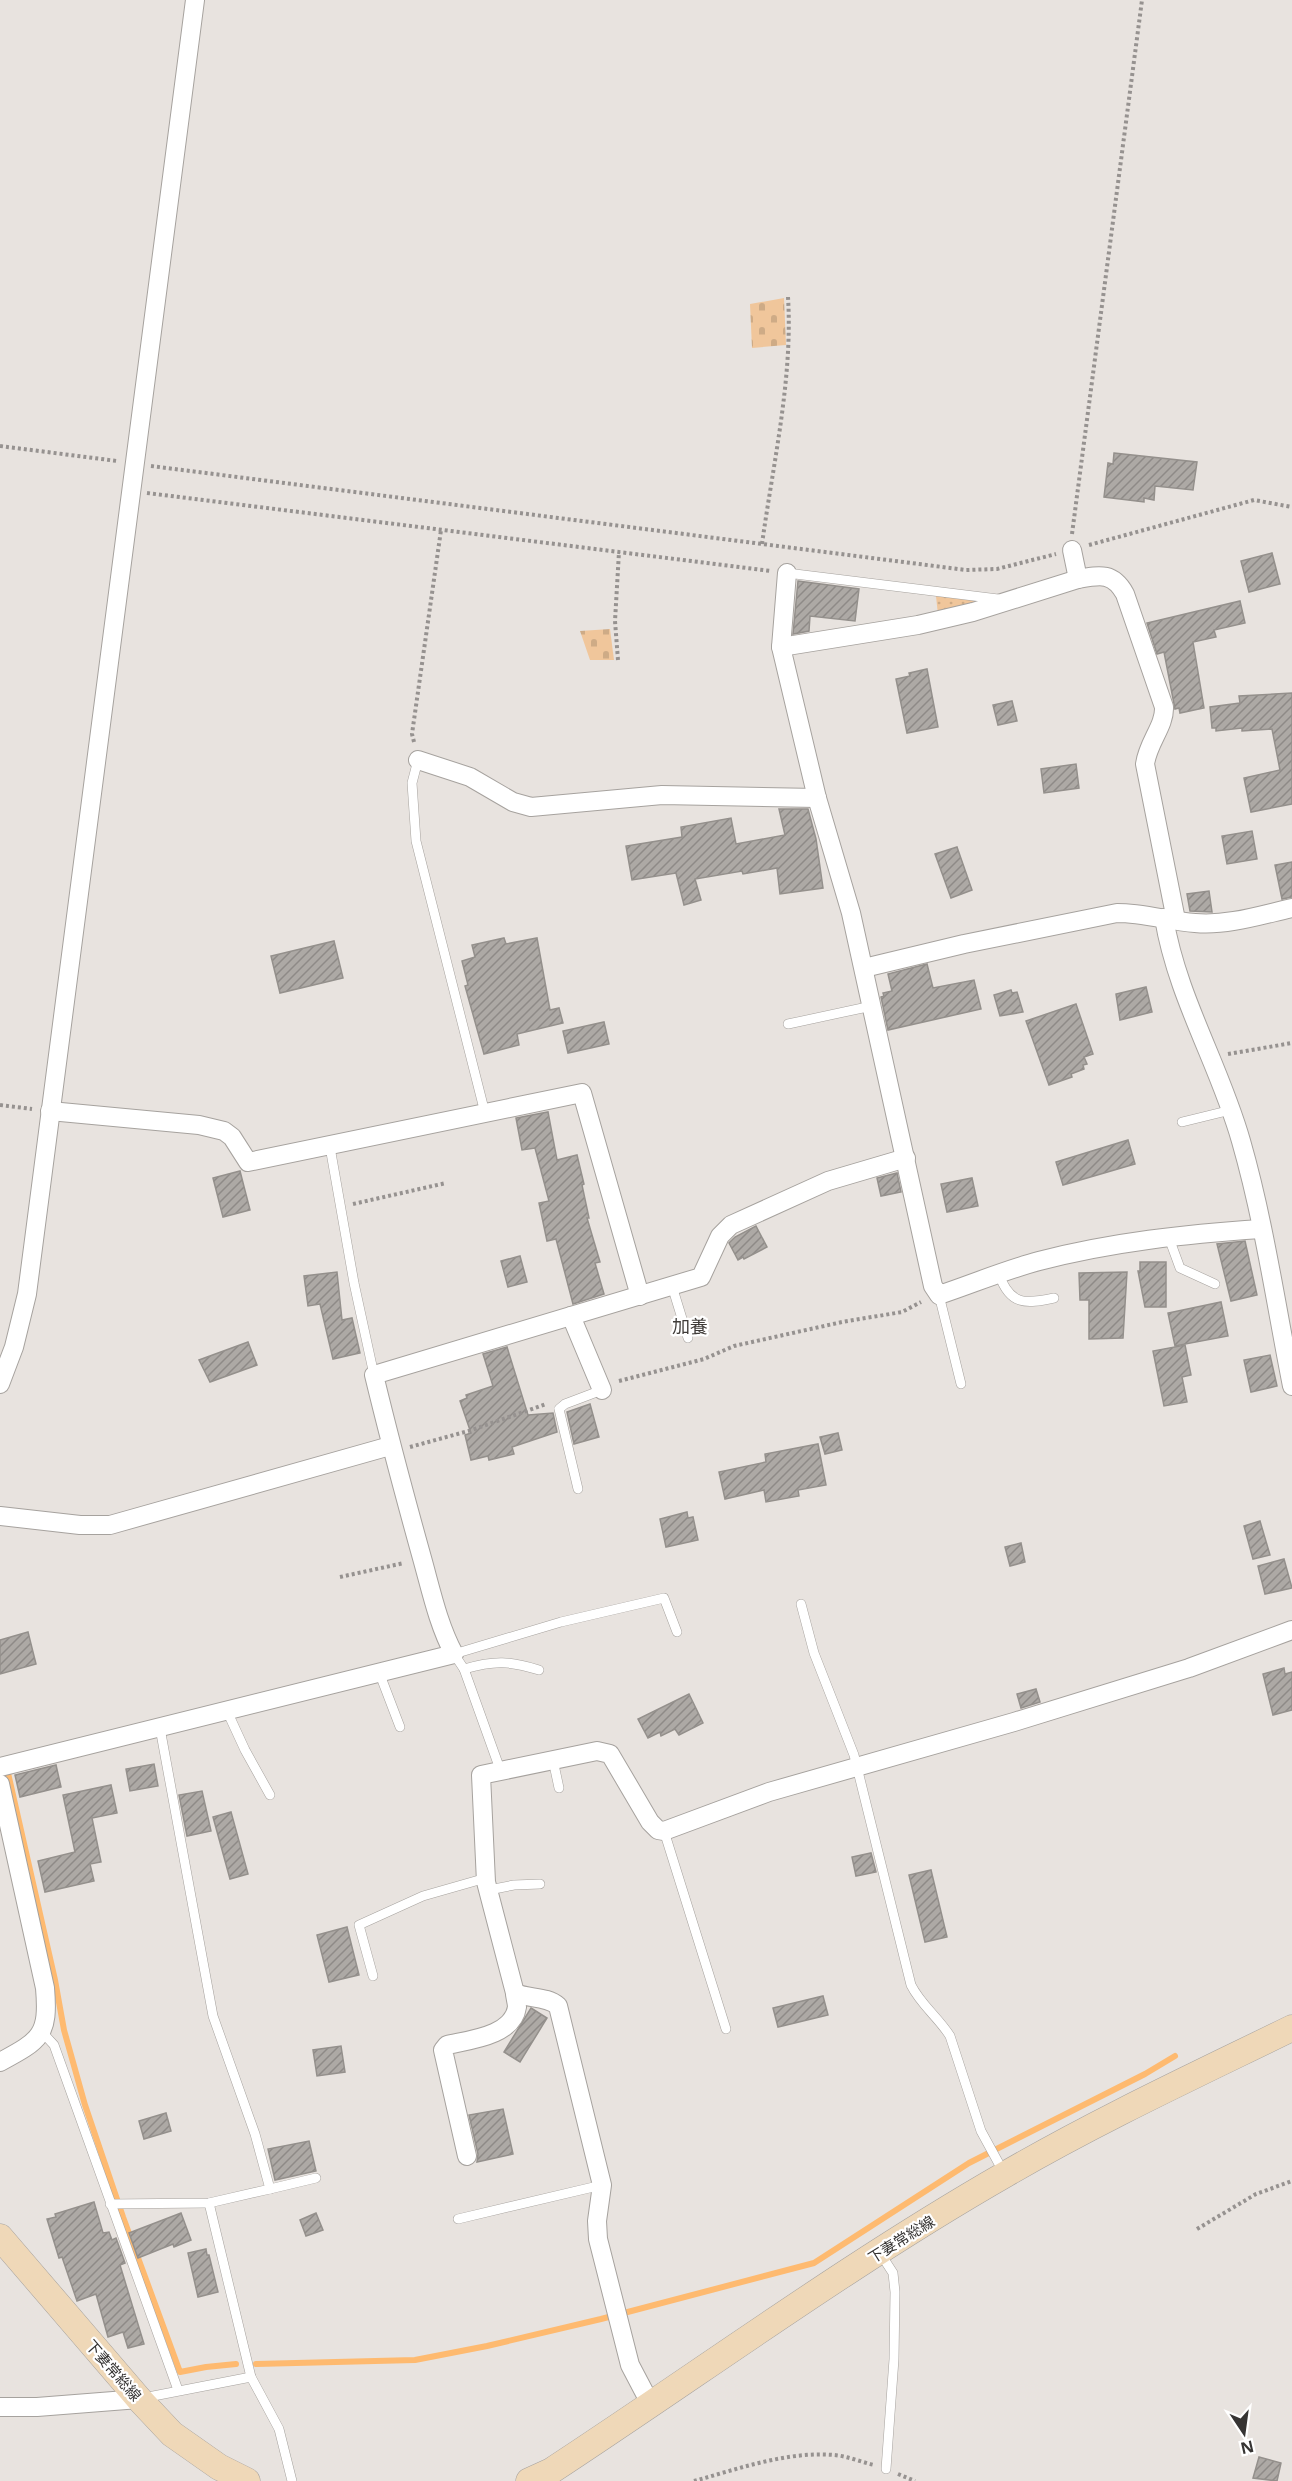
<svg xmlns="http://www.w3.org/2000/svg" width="1292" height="2481" font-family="'Open Sans','Noto Sans JP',sans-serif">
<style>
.grass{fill:url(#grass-dots)}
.cemetery{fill:url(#cemetery-stones)}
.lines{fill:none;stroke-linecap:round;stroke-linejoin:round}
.stream{stroke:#feba70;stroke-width:6}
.building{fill:url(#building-hatch);stroke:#94908c;stroke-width:1.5}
.service-casing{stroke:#a6a29e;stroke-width:10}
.minor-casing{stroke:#a6a29e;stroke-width:20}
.secondary-casing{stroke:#a6a29e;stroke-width:27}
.path{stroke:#969290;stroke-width:4;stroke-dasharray:3 3;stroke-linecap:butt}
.service{stroke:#fff;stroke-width:9}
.minor{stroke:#fff;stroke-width:18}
.secondary{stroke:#efd8b8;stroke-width:26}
.labels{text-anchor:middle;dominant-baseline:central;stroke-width:4.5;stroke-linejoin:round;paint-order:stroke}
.street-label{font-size:15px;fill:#363433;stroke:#fff}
.quarter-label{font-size:18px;fill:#403c39;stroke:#fff}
</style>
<defs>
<pattern id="grass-dots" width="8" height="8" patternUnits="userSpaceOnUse" patternTransform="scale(1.5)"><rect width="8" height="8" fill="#f0c69b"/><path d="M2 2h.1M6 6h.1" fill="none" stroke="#ceab86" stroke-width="1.8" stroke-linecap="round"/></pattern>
<pattern id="cemetery-stones" width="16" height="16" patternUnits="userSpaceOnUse" patternTransform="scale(1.5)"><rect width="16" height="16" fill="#f0c69b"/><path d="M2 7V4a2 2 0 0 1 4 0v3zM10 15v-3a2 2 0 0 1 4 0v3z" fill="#ceab86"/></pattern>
<pattern id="building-hatch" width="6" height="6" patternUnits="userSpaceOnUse" patternTransform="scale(1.5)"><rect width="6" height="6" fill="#ada9a5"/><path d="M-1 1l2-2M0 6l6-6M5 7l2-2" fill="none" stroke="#8e8a87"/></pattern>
</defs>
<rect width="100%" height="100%" fill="#e8e3df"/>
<path class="grass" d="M936,596L984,601L938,615Z"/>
<g class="cemetery">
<path d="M784,298L786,345L752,348L750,304Z"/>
<path d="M610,629L614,660H590L580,631Z"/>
</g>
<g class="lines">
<g class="stream">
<path d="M8,1773L55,1980L64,2030L85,2105L123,2217L180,2372L206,2367L236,2364"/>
<path d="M256,2364L415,2360L487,2346L601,2319L814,2263L969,2163L1145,2074L1175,2056"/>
</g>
</g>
<g class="building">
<path d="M1114,453L1197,462L1193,490L1155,486L1154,500L1144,498V502L1104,497L1108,463L1113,464Z"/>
<path d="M1272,553L1280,584L1249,592L1241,561Z"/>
<path d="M798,581L859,589L855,621L810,616L809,631L793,634Z"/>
<path d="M1240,601L1245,623L1214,630L1216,637L1193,642L1204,708L1180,713L1179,708L1175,709L1164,652L1157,654L1147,623Z"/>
<path d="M927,669L938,727L907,733L896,679L910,676L909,673Z"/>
<path d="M1292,693V804L1251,812L1244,778L1280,770L1272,729L1242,731V728L1216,731V728H1212L1210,707L1240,703L1239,696Z"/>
<path d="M1012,701L1017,721L998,725L993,705Z"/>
<path d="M1076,764L1079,788L1044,793L1041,769Z"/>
<path d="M779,809H808L816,839L823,888L780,894L777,868L743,874L742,871L695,879L701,900L684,905L676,873L632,880L626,846L682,837L681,827L731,818L736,844L785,835Z"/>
<path d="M1252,831L1257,859L1227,864L1222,836Z"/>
<path d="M957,847L972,890L951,898L935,854Z"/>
<path d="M1292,862V897L1282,899L1275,865Z"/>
<path d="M1209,891L1212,912L1190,911L1187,894Z"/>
<path d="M504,938L506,944L537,938L550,1010L559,1008L563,1023L517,1034L519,1045L484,1054L465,986L468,985L462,961L475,957L472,945Z"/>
<path d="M334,941L343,978L280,993L271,956Z"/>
<path d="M927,964L933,988L974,980L981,1009L888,1030L881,997L884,996L883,993L892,991L888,974Z"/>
<path d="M1146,987L1152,1012L1120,1020L1116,994Z"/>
<path d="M1011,990L1012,993L1017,992L1023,1012L1000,1016L994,995Z"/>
<path d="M1076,1004L1093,1054L1084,1057L1087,1064L1083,1065L1084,1069L1071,1074L1072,1077L1049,1085L1026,1021Z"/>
<path d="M604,1022L609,1044L568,1053L563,1031Z"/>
<path d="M548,1112L557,1160L577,1155L584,1184L582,1185L589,1218H587L600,1262L595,1263L604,1294L573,1304L556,1239L547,1241L539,1203L549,1201L535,1148L522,1150L516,1118Z"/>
<path d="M1128,1140L1135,1164L1063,1185L1056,1162Z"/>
<path d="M240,1171L250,1210L223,1217L213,1178Z"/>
<path d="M897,1173L901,1192L881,1196L877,1178Z"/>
<path d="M972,1178L978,1206L947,1212L941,1184Z"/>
<path d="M756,1226L767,1247L744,1259L743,1257L738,1260L729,1243L735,1237Z"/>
<path d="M1245,1241L1257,1295L1231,1301L1217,1244Z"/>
<path d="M520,1256L527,1282L508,1287L501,1261Z"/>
<path d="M1140,1262H1166V1307H1145L1138,1271H1140Z"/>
<path d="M337,1272L342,1320L352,1318L360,1353L333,1359L320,1304L308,1306L304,1276Z"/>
<path d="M1127,1272L1123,1338L1089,1339V1300H1080L1079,1273Z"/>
<path d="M1221,1302L1228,1336L1175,1346L1168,1313Z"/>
<path d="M248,1342L257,1365L210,1382L199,1360Z"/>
<path d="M1185,1345L1191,1375L1182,1377L1187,1402L1164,1406L1153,1351Z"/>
<path d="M507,1347L528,1415L553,1413L557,1432L512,1447L514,1454L489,1460L488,1456L471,1460L465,1435L471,1433L460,1401L467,1398L466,1395L493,1386L483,1354Z"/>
<path d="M1270,1355L1277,1386L1251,1392L1244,1360Z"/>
<path d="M590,1404L599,1437L574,1444L567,1412Z"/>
<path d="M838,1433L842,1450L825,1454L820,1437Z"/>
<path d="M818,1444L826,1485L798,1490L799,1496L766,1502L764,1490L725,1499L719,1472L766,1462L765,1454Z"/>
<path d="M687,1512L688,1518L693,1517L698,1540L666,1547L660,1519Z"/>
<path d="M1260,1521L1270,1555L1253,1559L1244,1526Z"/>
<path d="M1021,1543L1025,1562L1010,1566L1005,1547Z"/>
<path d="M1284,1559L1292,1588L1265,1594L1258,1566Z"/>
<path d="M28,1632L36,1664L0,1674V1640Z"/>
<path d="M1284,1668L1285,1674L1292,1672V1710L1273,1715L1263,1674Z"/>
<path d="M1036,1689L1040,1702L1021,1708L1017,1694Z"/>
<path d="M689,1694L703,1723L679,1735L675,1729L661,1736L660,1732L648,1738L638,1719Z"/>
<path d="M154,1764L158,1786L130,1791L126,1769Z"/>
<path d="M56,1765L61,1787L20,1797L15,1775Z"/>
<path d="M111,1785L117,1813L92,1818L101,1862L90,1864L94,1881L45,1892L38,1861L75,1852L63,1795Z"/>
<path d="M202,1791L211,1831L187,1836L179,1795Z"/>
<path d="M231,1812L248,1874L230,1879L213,1817Z"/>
<path d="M871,1853L876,1872L856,1876L852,1857Z"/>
<path d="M931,1870L947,1937L925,1942L909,1875Z"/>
<path d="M347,1927L359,1975L329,1982L317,1935Z"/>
<path d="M823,1996L828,2015L778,2027L773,2008Z"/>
<path d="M531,2008L547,2018L520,2062L504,2052Z"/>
<path d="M341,2046L345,2072L317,2076L313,2050Z"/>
<path d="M503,2109L513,2154L477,2162L478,2154L469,2115Z"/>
<path d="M166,2113L171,2131L144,2139L139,2121Z"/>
<path d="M309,2141L316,2171L275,2180L268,2149Z"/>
<path d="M94,2202L103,2233L109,2232L112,2240L116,2238L125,2263L120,2265L144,2344L128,2348L123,2332L108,2337L96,2294L77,2301L62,2257L59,2258L47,2219L56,2217L55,2214Z"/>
<path d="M181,2213L191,2240L174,2247L173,2244L138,2258L129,2233Z"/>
<path d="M316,2213L323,2230L306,2236L300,2220Z"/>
<path d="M206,2249L207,2255H209L218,2292L198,2297L188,2253Z"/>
<path d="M1259,2457L1281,2463L1277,2481L1253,2478Z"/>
</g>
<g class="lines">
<defs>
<g id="service">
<path d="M787,573L998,599"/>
<path d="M418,760L412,783L416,841L485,1113"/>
<path d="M788,1024L872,1006"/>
<path d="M1182,1122L1231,1110"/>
<path d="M330,1147L354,1283L374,1375"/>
<path d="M1169,1238L1180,1268L1215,1284"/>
<path d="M999,1274C1010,1306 1026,1304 1054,1298"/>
<path d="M672,1286L688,1338"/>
<path d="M939,1295L961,1384"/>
<path d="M578,1489L559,1409L565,1404L602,1390"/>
<path d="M801,1604L814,1653L854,1755L911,1985C921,2005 938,2017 950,2036L981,2131L1004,2173"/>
<path d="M464,1669C495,1660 510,1661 539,1670"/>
<path d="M379,1672L400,1727"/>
<path d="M227,1711L245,1750L270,1795"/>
<path d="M553,1760L559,1788"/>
<path d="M501,1772L464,1669L454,1654L561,1622L664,1598L677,1632"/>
<path d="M664,1831L726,2029"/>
<path d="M489,1890L514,1885L540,1884"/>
<path d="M373,1976L359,1925L423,1896L486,1878"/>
<path d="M42,2032L54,2045L178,2390"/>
<path d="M270,2189L316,2178"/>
<path d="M209,2203L251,2377"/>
<path d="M110,2204L209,2203L270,2189L255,2134L213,2016L160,1728"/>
<path d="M458,2219L602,2185"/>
<path d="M880,2253L893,2273L895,2292L894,2359L886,2469"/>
<path d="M143,2398L251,2377L279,2429L292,2481"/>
</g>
<g id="minor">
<path d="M1072,550L1078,579"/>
<path d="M787,573L781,647L817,798L851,913L933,1286L939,1295C972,1284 1005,1270 1039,1261C1112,1242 1186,1234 1261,1229"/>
<path d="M781,647L918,625L973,612L1078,579C1100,575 1113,572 1125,594L1164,707C1165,726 1148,742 1145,764L1176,920"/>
<path d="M418,760L470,777L513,802L531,807L662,795L817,798"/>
<path d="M1164,918C1177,997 1220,1066 1241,1141C1264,1221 1276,1305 1292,1386"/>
<path d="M864,968L964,944L1117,913C1144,913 1169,921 1195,923C1227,926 1261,915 1292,908"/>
<path d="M50,1111L199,1125L224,1131L232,1137L248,1162L582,1093L640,1296"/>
<path d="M571,1316L602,1390"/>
<path d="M0,1384L14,1347L27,1294L195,0"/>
<path d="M0,1516L80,1525H110L390,1446"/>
<path d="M0,1767L454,1654C438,1624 431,1590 422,1558C405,1497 389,1437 374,1375L701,1277L720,1236L731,1225L828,1181L906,1158"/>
<path d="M0,1784L45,1988C49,2035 41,2040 0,2062"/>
<path d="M515,1993C529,1999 547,1996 558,2006L602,2185L597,2221L598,2239L630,2365L651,2405"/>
<path d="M467,2156L443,2050L447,2045C469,2040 513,2036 517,2007C517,2003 515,1997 515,1993L486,1882L481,1775L597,1751L610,1754L650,1822L658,1830L664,1831L769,1792L1014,1722L1189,1668L1292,1630"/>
<path d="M0,2407H37L139,2399"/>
</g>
<g id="secondary">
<path d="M0,2237L139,2399L172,2434L219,2467L247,2481"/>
<path d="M529,2481L551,2471C702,2372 849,2264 1006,2174C1099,2120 1196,2075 1292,2028"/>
</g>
</defs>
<use href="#service" class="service-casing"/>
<use href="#minor" class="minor-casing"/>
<use href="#secondary" class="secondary-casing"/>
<g class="path">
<path d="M0,446L117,461"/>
<path d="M151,466L966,570L997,569L1056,554"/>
<path d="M147,493L771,571"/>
<path d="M1072,534L1142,0"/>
<path d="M762,544C773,464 793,378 788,297"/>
<path d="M1089,545L1254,500L1292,507"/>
<path d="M618,660L615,621L619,552"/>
<path d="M414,742L412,734L441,530"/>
<path d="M1228,1054L1292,1043"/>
<path d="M0,1105L32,1109"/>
<path d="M353,1204L446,1183"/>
<path d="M619,1381L704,1359L734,1346L842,1322L902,1312L921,1302"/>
<path d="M410,1447L472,1430L546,1404"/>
<path d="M340,1577L404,1563"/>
<path d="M1197,2229L1256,2194L1292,2181"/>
<path d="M898,2474L915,2481"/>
<path d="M694,2481C738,2469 787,2451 834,2455C847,2456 861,2462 874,2465"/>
</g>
<use href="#service" class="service"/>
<use href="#minor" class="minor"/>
<use href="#secondary" class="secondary"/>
</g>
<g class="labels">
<g class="street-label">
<text transform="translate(901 2239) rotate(-32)">下妻常総線</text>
<text transform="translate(114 2370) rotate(49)">下妻常総線</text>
</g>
<g class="quarter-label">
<text x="690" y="1326">加養</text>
</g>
</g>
<g transform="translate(1244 2433) rotate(167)" stroke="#ffffff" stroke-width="4.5" paint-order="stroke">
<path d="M0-4.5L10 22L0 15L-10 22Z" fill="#363433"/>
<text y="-9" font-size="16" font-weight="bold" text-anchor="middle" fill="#363433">N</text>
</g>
</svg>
